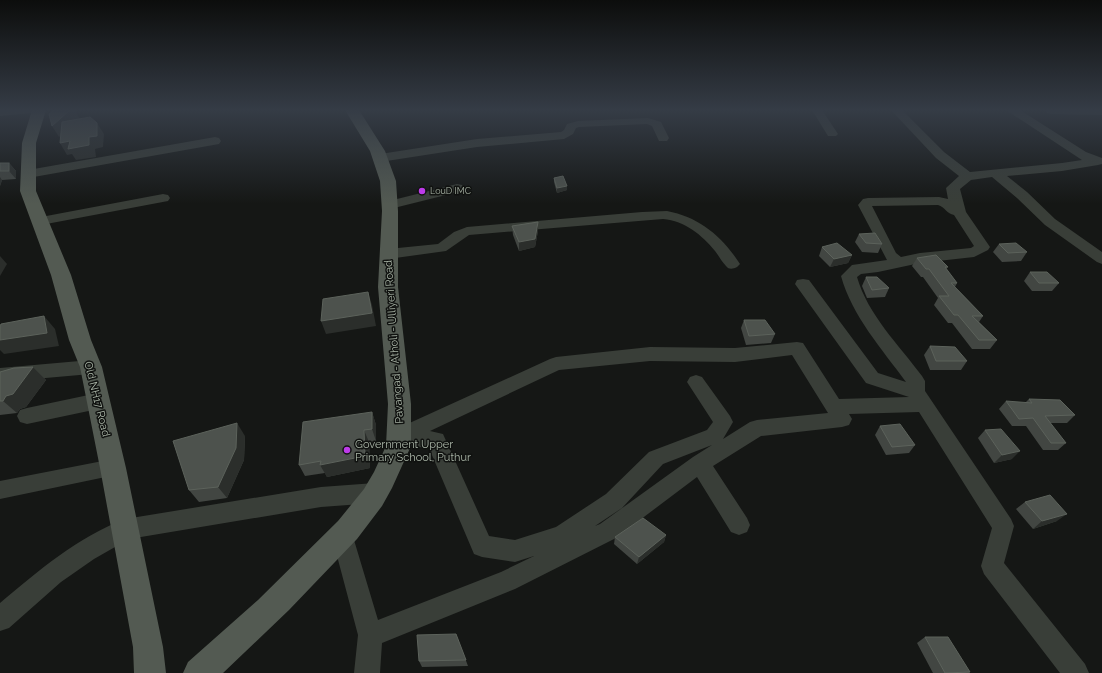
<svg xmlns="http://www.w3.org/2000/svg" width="1102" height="673" font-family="Raleway,sans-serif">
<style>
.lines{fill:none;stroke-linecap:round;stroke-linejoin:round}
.minor{fill:#393e38;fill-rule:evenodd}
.major{fill:#535a52;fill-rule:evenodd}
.wall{fill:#424642}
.shaded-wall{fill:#2b2e2b}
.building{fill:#4d524d;stroke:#5c625b}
.poi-dot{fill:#bd3be9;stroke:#101210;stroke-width:1.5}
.labels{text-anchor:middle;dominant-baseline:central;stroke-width:3;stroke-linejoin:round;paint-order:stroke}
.far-poi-label{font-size:9px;fill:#abb6a8;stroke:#101210;text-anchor:start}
.street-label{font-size:11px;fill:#abb6a8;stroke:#101210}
.poi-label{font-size:11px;fill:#abb6a8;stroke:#101210;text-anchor:start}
</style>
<rect width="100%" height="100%" fill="#151715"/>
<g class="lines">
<g class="minor">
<path d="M0,110H37L31,113L0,116Z"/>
<path d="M812,110H822L838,134L836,136H828Z"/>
<path d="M891,110H902L944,152L970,172L1062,163L1082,160L1009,112L1008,110H1020L1086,152L1102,158V164L1098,165L1062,171L1007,176L1027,192L1055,219L1102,252V264L1097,262L1045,225L1017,198L992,177L971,180L960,189L966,212L990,247L988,250L974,257L920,263L878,272L861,274L857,277C868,315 899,345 922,376L925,381V391L1011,519L1014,526L1004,563L1085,664L1089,673H1060L984,574L981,566L992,528L919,412L849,414L852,419L849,425L842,427L761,436L713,466L747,518L750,525L747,532L739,535L731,532L697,477L616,538L515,589L382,643L380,673H354L358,635L332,537L335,530L343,526L351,530L378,620L501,572L534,556L515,562L482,557L474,554L429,448L399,445L392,443L389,437L392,431L550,359L556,357L650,347L735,348L797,342L803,343L839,399L909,397L866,383L795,284L797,280L803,279L809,280L878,373L906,382C882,349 852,316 841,276L852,265L887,260L858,205L863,199L868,198L939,197L948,199L946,188L959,176L936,158ZM938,205C945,207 947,214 954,215L974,246L971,248L920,253L901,257L896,253L872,206ZM792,355L828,413L757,420L750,422L723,439L733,422L730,416L702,377L696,375L690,377L687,382L713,422L707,430L649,452L606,494L556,527L515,540L489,536L443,434L430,431L559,370L650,361L735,362ZM712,445L693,457L600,524L595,526L622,508L663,464Z"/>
<path d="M1046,110H1102V115L1051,114L1047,113Z"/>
<path d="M648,118L661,122L669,138L667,141H659L652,126L647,124L579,127L576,128L573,134L564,139L477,147L380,162L376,161L374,158L376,155L380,154L477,139L561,132L564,130L567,124L578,121Z"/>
<path d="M215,137L219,138L221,141L219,144L28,178L23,177L22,174L23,171L28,170Z"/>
<path d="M457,184L462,185L464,188L462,191L390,209L385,208L383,205L385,202Z"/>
<path d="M163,194L168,195L170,198L168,201L41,225L36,224L34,221L36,218L41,217Z"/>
<path d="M667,211C699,217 722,236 740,264L737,267C733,269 729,270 726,266C722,262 719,256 715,251C702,235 685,221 663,219L469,235L446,251L388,259L383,257L381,254L383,251L388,249L438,244L454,232L467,227L642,212Z"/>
<path d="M91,360L97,362L100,367L97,372L91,374L0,382V368Z"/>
<path d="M98,393L105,396L107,401L105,406L98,409L27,424L20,422L17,416L20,410L27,408Z"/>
<path d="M113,459L120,462L123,468L120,474L0,499V481Z"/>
<path d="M375,483L382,486L386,493L382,500L375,503L321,507L129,539L94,559L61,582L9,628L0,631V603C38,571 78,537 125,519L321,487Z"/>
</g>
<g class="major">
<path d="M32,110H46L36,143V191L71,275L91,340L102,367L126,468L163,647L166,673H134L133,647L100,468L80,367L69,340L51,275L20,191L22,143Z"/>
<path d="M345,110H359L385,151L396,181L398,211V287L411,404V446L392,488L382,506L357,539L289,610L223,673H183L188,662L258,600L338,521L364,489L374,472L386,446L388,404L378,287L382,211L380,181L370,151Z"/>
</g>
</g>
<g class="wall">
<path d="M0,163H9L16,171V179L2,180L0,186Z"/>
<path d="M554,178L567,190L557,193L554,182Z"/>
<path d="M538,222V231L535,247L519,251L513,235L512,226Z"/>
<path d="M859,234L882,244L878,253L862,252L855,242Z"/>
<path d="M999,244L1027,252L1021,261L1002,262L993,252Z"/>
<path d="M822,247L852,255L848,263L830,267L819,256Z"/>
<path d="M917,258L948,267L946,269L957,283L955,287L983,316L979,322L997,340L990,349H972L952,323H948L934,305L938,298L923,277H921L912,266Z"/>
<path d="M1030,272L1059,283L1052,291H1032L1024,281Z"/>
<path d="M866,277L889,288L885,297L867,298L862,286Z"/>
<path d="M744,320L775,334L771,343L746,345L741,328Z"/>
<path d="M930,346L967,361L961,370H930L924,355Z"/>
<path d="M33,367L46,380L26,407L20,409L17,413L0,415V372Z"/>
<path d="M1029,399L1075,415L1067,423H1050L1066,443L1058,450H1043L1026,426H1012L999,409L1006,401L1025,403Z"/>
<path d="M372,412L376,425V441L369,442L370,468L327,477L325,473L305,476L299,465Z"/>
<path d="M880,426L915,445L909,453L886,455L875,435Z"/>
<path d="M985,430L1012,459L994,463L978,438Z"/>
<path d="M245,436L244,460L227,498L199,502L189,490Z"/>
<path d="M1025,502L1057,521L1033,529L1016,509Z"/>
<path d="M666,535L664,542L637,564L614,544L615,537Z"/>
<path d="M456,634L468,666L422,667L419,661Z"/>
<path d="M925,637L970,672L969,673H933L917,643Z"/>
</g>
<g class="shaded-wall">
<path d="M70,110H75L80,119L59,137L52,126Z"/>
<path d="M97,123L104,134L103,147L95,149L96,157L76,160L72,154L67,155L60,143L89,137Z"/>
<path d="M9,163L16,171V179L9,171Z"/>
<path d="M0,177L2,180L0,186Z"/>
<path d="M567,186V190L557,193V188Z"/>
<path d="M538,222V231L535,247L519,251V242Z"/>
<path d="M852,255L848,263L830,267L834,259Z"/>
<path d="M0,256L7,264L0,276Z"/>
<path d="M368,292L372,305L376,326L326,334L321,321Z"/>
<path d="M44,316L55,329L59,346L4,354L0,350V340Z"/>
<path d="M33,367L46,380L26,407L20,409L17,413L3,401L6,396Z"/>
<path d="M372,412L376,425V441L372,429Z"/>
<path d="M237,423L245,436L244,460L227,498L218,487Z"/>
<path d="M364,430L369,442L370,468L327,477L320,465Z"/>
<path d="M1020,451L1012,459L994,463L1002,455Z"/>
<path d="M1067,514L1057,521L1033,529L1042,521Z"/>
<path d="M666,535L664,542L637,564L639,557Z"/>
</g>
<g class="building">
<path d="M54,110H70L52,126L49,114Z"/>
<path d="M90,117L97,123V136L89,137V145L68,149L70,141L60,143L62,122Z"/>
<rect x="0" y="163" width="9" height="8"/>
<path d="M563,176L567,186L557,188L554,178Z"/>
<path d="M538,222L535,239L519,242L512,226Z"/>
<path d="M875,233L882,244L866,243L859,234Z"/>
<path d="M837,243L852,255L834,259L822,247Z"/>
<path d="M1016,243L1027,252L1008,253L999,244Z"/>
<path d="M936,255L948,267H945L957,283H951L983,316H972L997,340H979L958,315H954L939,296H949L929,269H926L917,258Z"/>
<path d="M1030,272H1047L1059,283H1039Z"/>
<path d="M866,277H877L889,288L872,290Z"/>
<path d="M368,292L372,313L321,321L323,299Z"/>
<path d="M44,316L47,333L0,340V326L1,324Z"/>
<path d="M744,320H765L775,334L749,336Z"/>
<path d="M930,346L955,347L967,361H936Z"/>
<path d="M33,367L13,394L6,396L3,401H0V372L14,368Z"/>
<path d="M1029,399L1060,400L1075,415L1045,416L1066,443H1051L1033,418L1019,419L1006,401L1032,403Z"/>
<path d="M372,412V429L364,430L365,456L320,465L321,461L299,465L303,422Z"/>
<path d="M237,423L236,448L218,487L189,490L173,441Z"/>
<path d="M900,424L915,445L892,447L880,426Z"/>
<path d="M1001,429L1020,451L1002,455L985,430Z"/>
<path d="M1050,495L1067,514L1042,521L1025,502Z"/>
<path d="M643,518L666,535L639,557L615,537Z"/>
<path d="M456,634L466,660L419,661L417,635Z"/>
<path d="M925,637H948L970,672L945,673Z"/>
</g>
<linearGradient id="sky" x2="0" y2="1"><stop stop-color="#0c0d0c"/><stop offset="0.54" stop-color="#353c46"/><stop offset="1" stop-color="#353c46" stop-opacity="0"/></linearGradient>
<rect width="1102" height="204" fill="url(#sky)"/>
<g class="poi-dot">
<circle cx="422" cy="191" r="4"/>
<circle cx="347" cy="450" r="4"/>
</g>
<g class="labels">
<g class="far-poi-label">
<text x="430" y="191">LouD IMC</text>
</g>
<g class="street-label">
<text transform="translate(394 342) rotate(-94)">Pavangad - Atholi - Ulliyeri Road</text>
<text transform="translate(97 399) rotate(76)">Old NH17 Road</text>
</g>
<g class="poi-label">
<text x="355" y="444">Government Upper<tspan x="355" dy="13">Primary School, Puthur</tspan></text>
</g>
</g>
</svg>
